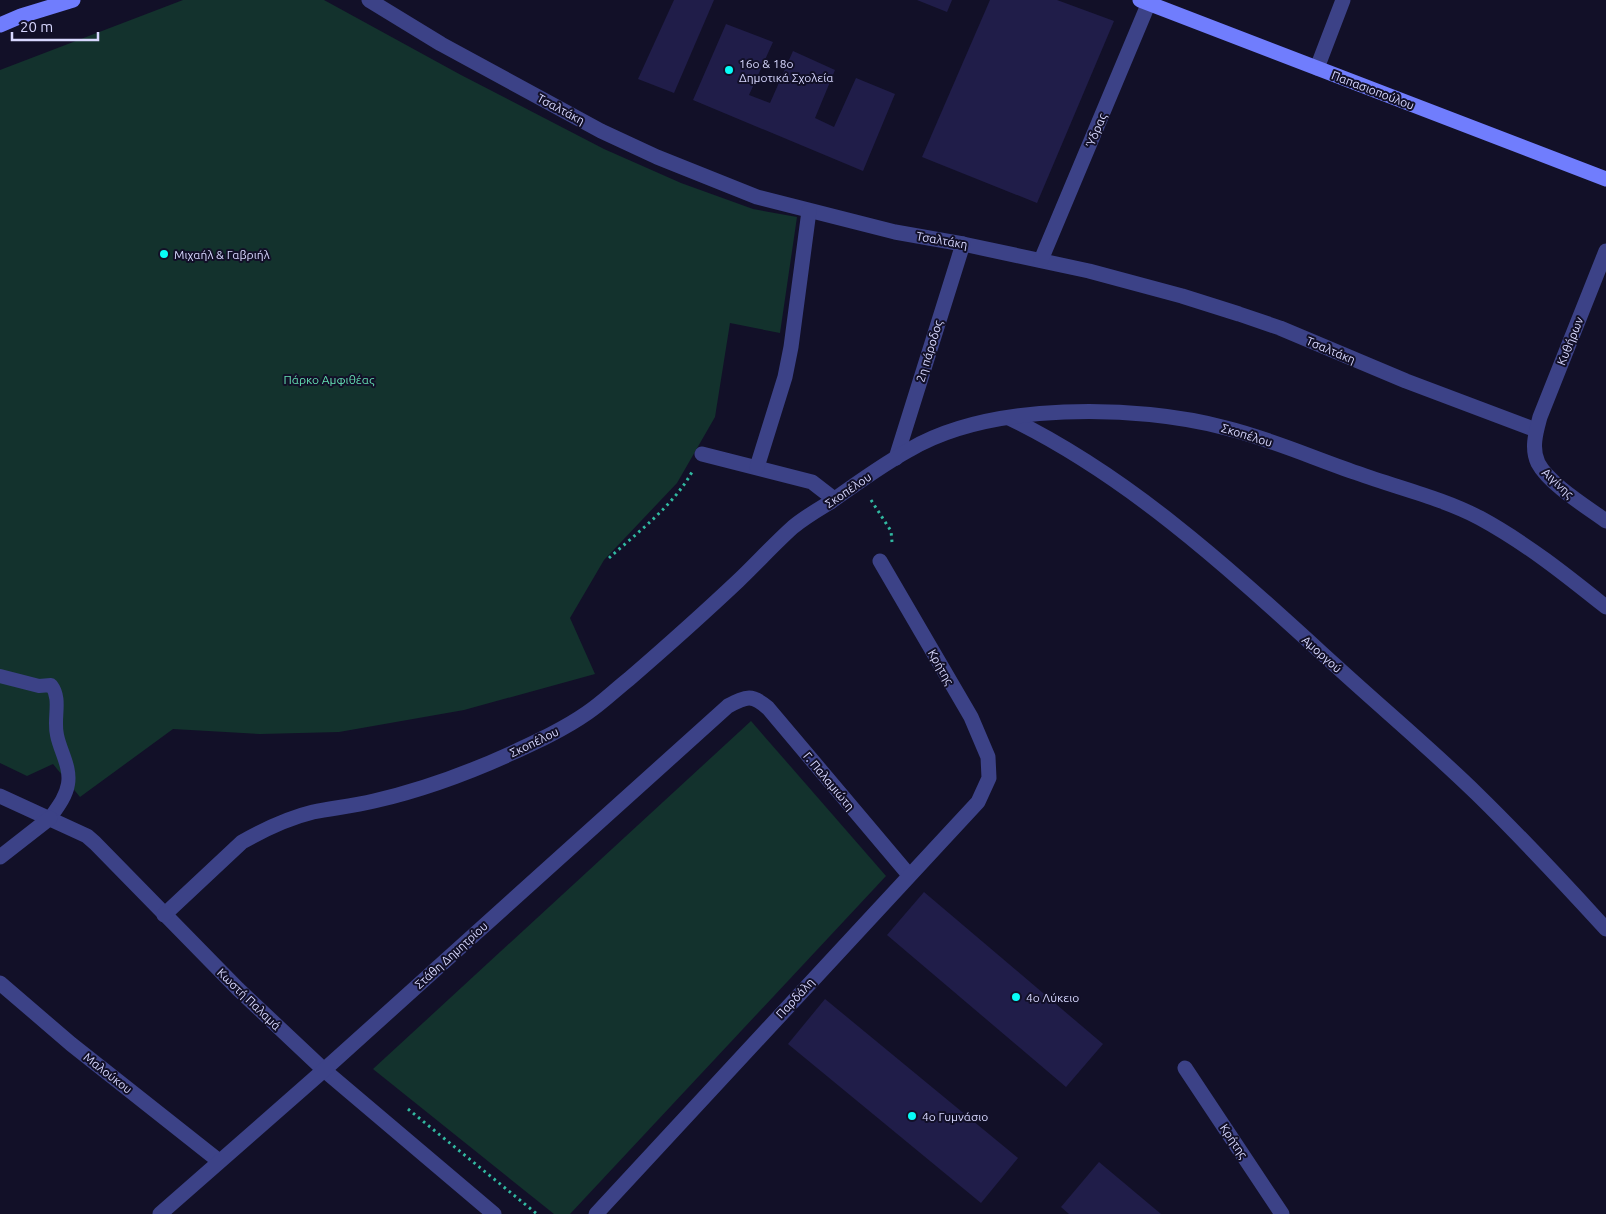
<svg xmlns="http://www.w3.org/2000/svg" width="1606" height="1214" font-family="Ubuntu,sans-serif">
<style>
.green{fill:#13322d}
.building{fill:#201d49}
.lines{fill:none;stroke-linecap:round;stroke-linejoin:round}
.path{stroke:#31b9a1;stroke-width:3;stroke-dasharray:2.5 4;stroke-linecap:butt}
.lane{stroke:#3c4287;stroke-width:14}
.street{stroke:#3c4287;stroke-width:15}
.secondary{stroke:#707dfd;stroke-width:15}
.poi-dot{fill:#07fcf7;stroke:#121028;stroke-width:2}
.labels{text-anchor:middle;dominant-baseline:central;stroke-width:4;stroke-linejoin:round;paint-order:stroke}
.poi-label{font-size:12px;fill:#d8d8ff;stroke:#121028;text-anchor:start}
.street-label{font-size:12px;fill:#d8d8ff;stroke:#121028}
.park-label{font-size:12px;fill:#64dfb2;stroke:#121028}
</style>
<rect width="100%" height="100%" fill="#121028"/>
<g class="green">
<path d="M183,0H324L461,75L604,149L681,183L753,209L797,217L780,333L730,323L715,417L677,483L604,560L570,618L595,674L464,710L339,732L260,734L173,729L80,797L53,764L27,776L0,763V70Z"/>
<path d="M751,721L886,876L570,1214H554L373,1069Z"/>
</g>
<g class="building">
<path d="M674,0H714L674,93L638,79Z"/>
<path d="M917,0H952L947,12Z"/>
<path d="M990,0H1057L1114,21L1037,203L922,157Z"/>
<path d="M726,24L773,42L749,95L770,103L793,51L835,70L815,118L834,127L856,78L895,94L863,171L693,100Z"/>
<path d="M924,892L1103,1044L1066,1087L887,935Z"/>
<path d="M825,999L1018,1158L981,1203L788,1044Z"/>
<path d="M1099,1162L1161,1214H1069L1061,1207Z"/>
</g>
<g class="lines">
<g class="path">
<path d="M871,500L891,531L892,542"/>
<path d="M609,558C638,532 673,506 692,472"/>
<path d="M408,1109L537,1214"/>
</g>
<path class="lane" d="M0,676L39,686L51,685C62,699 53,718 57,735C60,751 71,767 68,784C66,797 57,808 50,818"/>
<g class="street">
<path d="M369,0L441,44L601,131L657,157L757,197L895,232L963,244L1089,271L1182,296L1239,314L1280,328L1406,381L1536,430"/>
<path d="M1317,68L1343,0"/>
<path d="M1606,251L1540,417C1536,432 1531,448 1538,463C1549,484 1587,507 1606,521"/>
<path d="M1041,260L1150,0"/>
<path d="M1009,418C1133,478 1236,575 1336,666C1383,709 1432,750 1477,794C1521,837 1564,883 1606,929"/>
<path d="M702,454L812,482L834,499"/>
<path d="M896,458L963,244"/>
<path d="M757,467L785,377L791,347L809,211"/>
<path d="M0,796L87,836L95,843L238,989L324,1070L494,1214"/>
<path d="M0,857L50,818"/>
<path d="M164,915L242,842C265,829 288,818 313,812C333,808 354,806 374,801C422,790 468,773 512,753C538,741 564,729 587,713C602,703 615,690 629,679C666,647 703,614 738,581C757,563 774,544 793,527C805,517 819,509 832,501C857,483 882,465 909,450C990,402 1136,404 1226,428C1271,439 1313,458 1357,473C1398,488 1442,498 1480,518C1526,543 1566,575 1606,607"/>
<path d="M0,983L71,1044L219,1161"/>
<path d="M1185,1068L1282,1214"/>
<path d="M160,1214L324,1070L728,706C747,696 752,694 768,708L909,875"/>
<path d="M596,1214L978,802L989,778L988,757L971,717L880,561"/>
</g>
<g class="secondary">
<path d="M1140,0L1606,179"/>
<path d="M0,25L21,16L73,0"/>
</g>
</g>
<g class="poi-dot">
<circle cx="729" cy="70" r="5"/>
<circle cx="164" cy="254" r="5"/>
<circle cx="1016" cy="997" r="5"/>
<circle cx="912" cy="1116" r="5"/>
</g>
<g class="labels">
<g class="poi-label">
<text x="739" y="63">16ο &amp; 18ο<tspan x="739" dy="14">Δημοτικά Σχολεία</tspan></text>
<text x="174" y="254">Μιχαήλ &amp; Γαβριήλ</text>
<text x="1026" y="997">4ο Λύκειο</text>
<text x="922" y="1116">4ο Γυμνάσιο</text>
</g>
<g class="street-label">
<text transform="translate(1373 90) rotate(21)">Παπασιοπούλου</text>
<text transform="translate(561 109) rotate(28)">Τσαλτάκη</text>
<text transform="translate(1096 130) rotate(-67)">Ύδρας</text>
<text transform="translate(942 240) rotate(10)">Τσαλτάκη</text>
<text transform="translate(1570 341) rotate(-68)">Κυθήρων</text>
<text transform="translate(1331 350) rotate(23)">Τσαλτάκη</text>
<text transform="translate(929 351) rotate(-73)">2η πάροδος</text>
<text transform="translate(1247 435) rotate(17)">Σκοπέλου</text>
<text transform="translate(1558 483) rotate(43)">Αιγίνης</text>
<text transform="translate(848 490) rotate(-34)">Σκοπέλου</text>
<text transform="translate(1322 654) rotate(42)">Αμοργού</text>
<text transform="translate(941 667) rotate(60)">Κρήτης</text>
<text transform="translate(534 742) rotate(-26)">Σκοπέλου</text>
<text transform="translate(829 781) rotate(50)">Γ. Παλαμιώτη</text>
<text transform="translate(451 955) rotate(-42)">Στάθη Δημητρίου</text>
<text transform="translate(795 998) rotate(-47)">Παρδάλη</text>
<text transform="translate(249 999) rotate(44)">Κωστή Παλαμά</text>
<text transform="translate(108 1073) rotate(38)">Μαλούκου</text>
<text transform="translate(1234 1141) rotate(56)">Κρήτης</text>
</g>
<g class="park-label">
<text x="329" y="379">Πάρκο Αμφιθέας</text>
</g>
</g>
<path d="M12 32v8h86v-8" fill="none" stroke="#d8d8ff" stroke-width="2.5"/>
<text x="20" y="32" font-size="15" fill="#d8d8ff" stroke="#121028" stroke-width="4" paint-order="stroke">20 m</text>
</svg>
